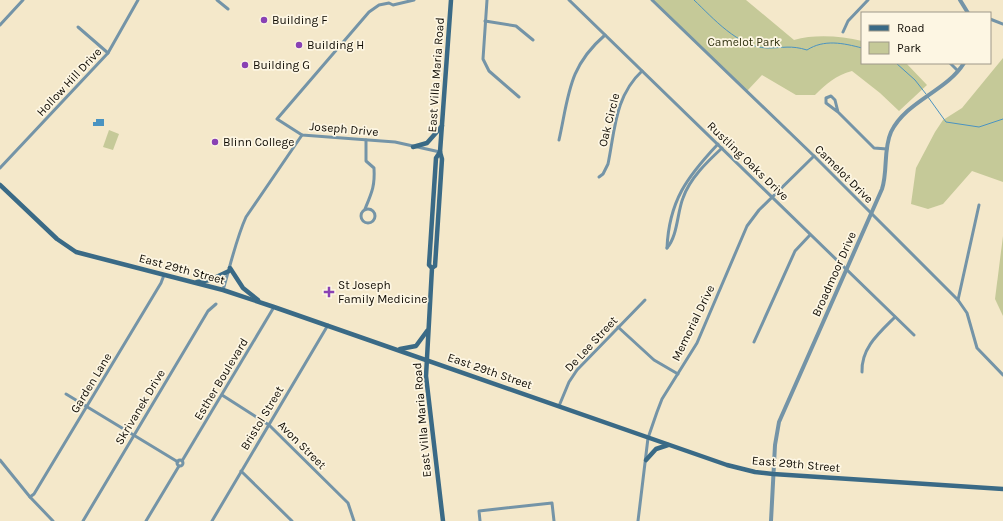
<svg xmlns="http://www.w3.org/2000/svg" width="1003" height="521" font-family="Karla,sans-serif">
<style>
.green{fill:#c5c998}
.water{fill:#4a93c1}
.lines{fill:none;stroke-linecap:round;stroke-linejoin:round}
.stream{stroke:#4a93c1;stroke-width:1}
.minor{stroke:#7494a7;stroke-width:3}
.tertiary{stroke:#7494a7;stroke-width:4}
.secondary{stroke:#3a6a86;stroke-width:4.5}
.poi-dot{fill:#8941b4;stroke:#fdf6e3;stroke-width:1.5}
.labels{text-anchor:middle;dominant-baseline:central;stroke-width:3.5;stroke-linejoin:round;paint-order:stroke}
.poi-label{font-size:12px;fill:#0f0b03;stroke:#fdf6e3;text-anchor:start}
.park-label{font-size:12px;fill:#323311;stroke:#fdf6e3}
.street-label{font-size:12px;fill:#0f0b03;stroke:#fdf6e3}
</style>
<rect width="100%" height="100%" fill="#f4e8ca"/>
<g class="green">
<path d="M652,0H746L794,40C815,34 841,36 862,41V63H906L927,85L899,111L880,93L852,71C836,75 826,84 815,95H796L762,75L747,91Z"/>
<path d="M1003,58V182L972,171L943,204L928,209L911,204L916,168L935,132L943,120L962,108Z"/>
<path d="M109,130L119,134L113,150L103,147Z"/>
<path d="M1003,236V316L995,299Z"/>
</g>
<path class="water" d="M96,119H104V126H93V122H96Z"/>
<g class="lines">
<g class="stream">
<path d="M694,0C713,18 738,47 767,48C783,48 791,45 807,50C824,39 843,43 862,48"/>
<path d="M896,63L915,80L926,94"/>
<path d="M928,97L946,122L979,127L1003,119"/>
</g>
<g class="minor">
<path d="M217,0L228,9"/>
<path d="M414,0L393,5L389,3L379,5L369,12L277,119L302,135L395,142L440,152"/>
<path d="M487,0L483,59L489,71L519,97"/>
<path d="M569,0L914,335"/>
<path d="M652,0L814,156L958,300L967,313L977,348L1003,375"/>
<path d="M990,19L1003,24"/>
<path d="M485,21L516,26L533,40"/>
<path d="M0,25L23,0"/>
<path d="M78,27L108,53"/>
<path d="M843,32L848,21L868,0"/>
<path d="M950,63L958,71"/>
<path d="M838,112L826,103V98L831,96L835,100L838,112L874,148L887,149"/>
<path d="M559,140C569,95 568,67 605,35"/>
<path d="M0,168L108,53L138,0"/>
<path d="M599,177L603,174L608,164C615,130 615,96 642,71"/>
<path d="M365,209C372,192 375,186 374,168L366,161V140"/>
<circle cx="368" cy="216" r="7"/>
<path d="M667,248C669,201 687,177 718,144"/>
<path d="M667,248C678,235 677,213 683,198C690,178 707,162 722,148"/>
<path d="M223,290C230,267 236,239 246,217L302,135"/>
<path d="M958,300L979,205"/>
<path d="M618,327L654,360L678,374"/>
<path d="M754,342L795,251L810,235"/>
<path d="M862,372C861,348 879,333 895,317"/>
<path d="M66,394L178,462"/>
<path d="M222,395L269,425L348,503L354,521"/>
<path d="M559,406L569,382L577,370L645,300"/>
<path d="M0,460L30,497L53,521"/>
<circle cx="180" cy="463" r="3"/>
<path d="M182,461L274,307"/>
<path d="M241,471L292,521"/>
<path d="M30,497L34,494L161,283L164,275"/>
<path d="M83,521L208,311L216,304"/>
<path d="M146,521L179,466"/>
<path d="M212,521L328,325"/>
<path d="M480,521L479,511L552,503L554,521"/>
<path d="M638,521L648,438L657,412L662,399L697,343L747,226L759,210L814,156"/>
</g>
<g class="tertiary">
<path d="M960,0L968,13"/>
<path d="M771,521L775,445L779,422L882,189C888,171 883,150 891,132C906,101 947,91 964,63"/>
</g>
<g class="secondary">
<path d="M413,147L427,143L442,126"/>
<path d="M0,185L57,239L76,252L223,290L274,307L727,465L755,472L773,474L1003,489"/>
<path d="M230,268L243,288L258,300"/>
<path d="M432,268L429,265L436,158L440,152"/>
<path d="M197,282L210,280L229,271"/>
<path d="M400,349L416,346L427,331"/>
<path d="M646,460L656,449L668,445"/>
<path d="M443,521L426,376L432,268L435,266L442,159L440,152L451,0"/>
</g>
</g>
<g class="poi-dot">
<circle cx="264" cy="20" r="4"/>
<circle cx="299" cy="45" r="4"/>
<circle cx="245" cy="65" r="4"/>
<circle cx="215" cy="142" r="4"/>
<path d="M327 286h4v4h4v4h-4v4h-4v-4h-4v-4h4z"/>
</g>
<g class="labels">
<g class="poi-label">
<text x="272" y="20">Building F</text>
<text x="307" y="45">Building H</text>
<text x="253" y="65">Building G</text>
<text x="223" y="142">Blinn College</text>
<text x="338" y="285">St Joseph<tspan x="338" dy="14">Family Medicine</tspan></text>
</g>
<g class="park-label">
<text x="744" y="42">Camelot Park</text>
</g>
<g class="street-label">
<text transform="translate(436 75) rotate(-86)">East Villa Maria Road</text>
<text transform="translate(69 82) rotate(-47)">Hollow Hill Drive</text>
<text transform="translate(609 120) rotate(-76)">Oak Circle</text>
<text transform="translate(344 129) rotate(5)">Joseph Drive</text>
<text transform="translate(748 161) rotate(44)">Rustling Oaks Drive</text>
<text transform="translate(844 174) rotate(45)">Camelot Drive</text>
<text transform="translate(182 269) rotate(15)">East 29th Street</text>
<text transform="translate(834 274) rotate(-66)">Broadmoor Drive</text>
<text transform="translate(693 323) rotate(-64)">Memorial Drive</text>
<text transform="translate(591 344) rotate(-47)">De Lee Street</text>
<text transform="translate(490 371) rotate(19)">East 29th Street</text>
<text transform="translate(221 379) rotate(-59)">Esther Boulevard</text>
<text transform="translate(91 383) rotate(-59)">Garden Lane</text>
<text transform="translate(140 407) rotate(-59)">Skrivanek Drive</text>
<text transform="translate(262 418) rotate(-59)">Bristol Street</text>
<text transform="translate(422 420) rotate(-95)">East Villa Maria Road</text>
<text transform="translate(302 445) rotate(45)">Avon Street</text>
<text transform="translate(796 464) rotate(5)">East 29th Street</text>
</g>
</g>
<rect x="861" y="12" width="130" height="52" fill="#fdf6e3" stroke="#9e9889"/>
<rect x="869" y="25" width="20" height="6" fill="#3a6a86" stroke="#9e9889"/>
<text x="897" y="32" font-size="12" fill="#0f0b03">Road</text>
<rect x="869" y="42" width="20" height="12" fill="#c5c998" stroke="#9e9889"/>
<text x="897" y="52" font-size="12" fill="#0f0b03">Park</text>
</svg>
